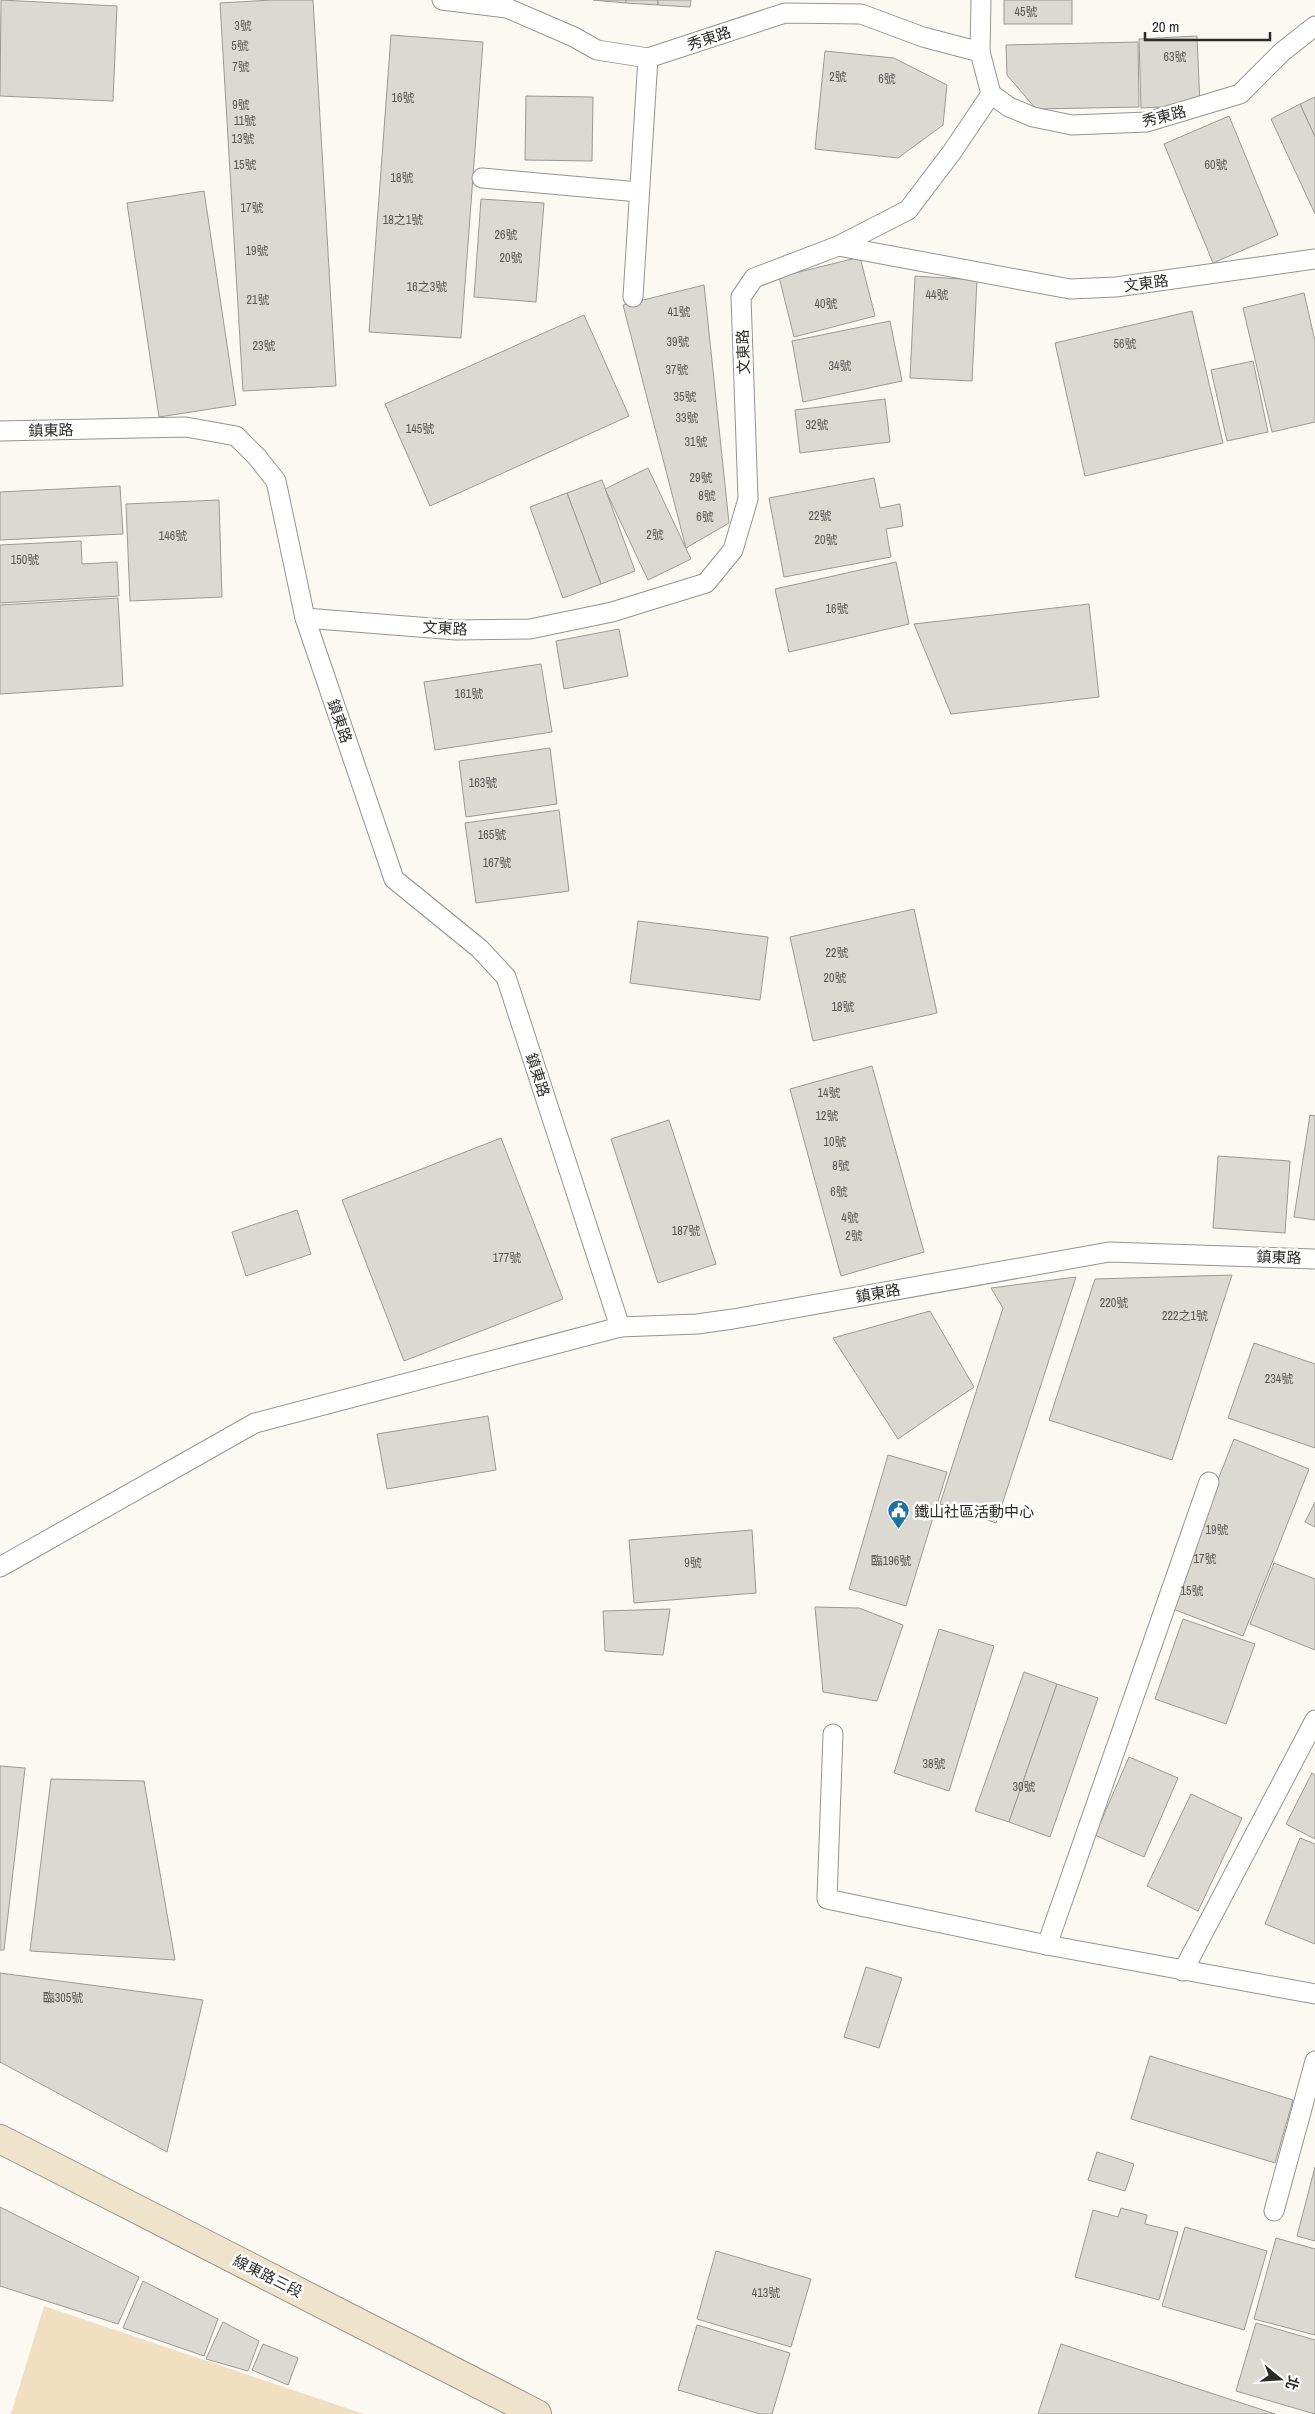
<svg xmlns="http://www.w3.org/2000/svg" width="1315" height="2414" font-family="'Archivo Narrow','Noto Sans TC',sans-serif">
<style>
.green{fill:#f0dfc0}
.building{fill:#dcd9d3;stroke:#9c9994}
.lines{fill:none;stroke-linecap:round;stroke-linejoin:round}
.service-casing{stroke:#96948e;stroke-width:21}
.secondary-casing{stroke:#96948e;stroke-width:30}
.service{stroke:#fff;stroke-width:19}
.secondary{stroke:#f0e3cb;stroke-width:28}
.labels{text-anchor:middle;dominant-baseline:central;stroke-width:5;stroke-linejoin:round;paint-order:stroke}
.number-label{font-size:12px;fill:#585653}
.street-label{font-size:15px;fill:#2c2b28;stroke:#fff}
.poi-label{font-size:15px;fill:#2c2b28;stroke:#fff;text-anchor:start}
</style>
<rect width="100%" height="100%" fill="#fcf9f3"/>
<path class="green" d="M44,2306L364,2414H11Z"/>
<g class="building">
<path d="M1,0L117,6L113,101L0,96Z"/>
<path d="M272,0H313L336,386L243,391L220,3Z"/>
<path d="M593,0H626V3Z"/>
<path d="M626,0H658V5L626,3Z"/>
<path d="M658,0H691L690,7L658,5Z"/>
<rect x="1004" y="0" width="68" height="24"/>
<path d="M391,35L483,42L461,338L369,332Z"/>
<path d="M1197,36L1200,105L1141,108L1139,39Z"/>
<path d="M1138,42L1139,107L1036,109L1007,75L1006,45Z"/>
<path d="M825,51L894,58L947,85L943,125L898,158L815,149Z"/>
<path d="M526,96L593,97L592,161L525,160Z"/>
<path d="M1315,97V137L1300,104Z"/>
<path d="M1300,104L1315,137V214L1271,119Z"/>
<path d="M1229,116L1278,235L1213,263L1164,144Z"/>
<path d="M204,191L236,405L159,417L127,203Z"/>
<path d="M481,199L544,203L536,302L474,297Z"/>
<path d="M860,257L875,316L794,337L779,277Z"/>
<path d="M915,276L977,280L972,381L910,378Z"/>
<path d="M704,285L729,523L686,548L623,305Z"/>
<path d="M1304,293L1315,341V422L1272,432L1243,308Z"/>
<path d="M1192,311L1223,443L1085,476L1055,343Z"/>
<path d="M584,315L629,416L430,506L385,404Z"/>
<path d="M890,321L902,381L803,402L792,341Z"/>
<path d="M1253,361L1268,432L1227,441L1211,370Z"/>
<path d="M885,399L890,442L800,453L795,410Z"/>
<path d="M648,468L691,559L648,580L605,489Z"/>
<path d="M874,478L880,508L900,504L903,526L886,529L891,557L784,577L769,498Z"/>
<path d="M602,480L635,571L601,584L567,493Z"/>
<path d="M120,486L123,534L0,540V492Z"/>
<path d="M567,493L601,584L563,598L530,507Z"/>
<path d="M219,500L222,597L130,601L126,504Z"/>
<path d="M81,541L82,564L117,562L119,596L0,603V545Z"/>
<path d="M896,562L909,624L789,652L775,589Z"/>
<path d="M118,598L123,686L0,694V605Z"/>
<path d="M1089,604L1099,697L951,714L914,624Z"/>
<path d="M619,629L628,676L564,689L556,641Z"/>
<path d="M541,664L552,732L435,750L424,682Z"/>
<path d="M550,748L557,804L466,817L459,761Z"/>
<path d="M559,810L569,891L476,903L465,823Z"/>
<path d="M914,909L937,1013L813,1041L790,937Z"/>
<path d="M638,921L768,937L760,1000L630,983Z"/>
<path d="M872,1066L924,1252L841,1276L790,1089Z"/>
<path d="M1310,1115L1315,1116V1220L1294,1217Z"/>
<path d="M669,1120L716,1264L658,1283L611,1139Z"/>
<path d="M501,1138L563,1299L404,1361L342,1200Z"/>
<path d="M1218,1156L1290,1161L1285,1233L1213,1228Z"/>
<path d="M297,1210L311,1254L246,1276L232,1232Z"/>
<path d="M1232,1275L1172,1460L1049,1420L1095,1279Z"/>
<path d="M1076,1277L996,1523L940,1504L1003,1308L991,1288Z"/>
<path d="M930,1311L974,1387L898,1439L833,1338Z"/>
<path d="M1254,1343L1315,1364V1448L1228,1418Z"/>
<path d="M488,1416L496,1470L387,1489L377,1434Z"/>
<path d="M1234,1439L1309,1469L1243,1636L1168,1607Z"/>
<path d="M888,1455L947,1472L906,1606L849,1589Z"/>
<path d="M1315,1502V1527L1305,1522Z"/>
<path d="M752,1530L756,1593L634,1603L629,1540Z"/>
<path d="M1274,1563L1315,1579V1650L1250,1624Z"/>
<path d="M815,1607L859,1608L903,1625L877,1701L823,1692Z"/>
<path d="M670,1609L663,1655L605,1651L603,1611Z"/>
<path d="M1183,1619L1255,1644L1226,1724L1155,1699Z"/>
<path d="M939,1629L994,1646L949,1791L894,1773Z"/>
<path d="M1024,1672L1057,1684L1009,1822L975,1811Z"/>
<path d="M1057,1684L1098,1698L1050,1837L1009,1822Z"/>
<path d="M1129,1757L1178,1778L1144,1857L1095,1835Z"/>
<path d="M0,1766L25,1768L4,1950H0Z"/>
<path d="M1312,1773L1315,1775V1839L1286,1824Z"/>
<path d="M51,1779L144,1781L175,1960L30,1951Z"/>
<path d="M1191,1794L1242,1818L1198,1911L1147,1886Z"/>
<path d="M1300,1838L1315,1844V1944L1265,1924Z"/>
<path d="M866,1967L902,1978L879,2048L844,2037Z"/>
<path d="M0,1973L203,2000L167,2152L0,2062Z"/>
<path d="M1150,2056L1293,2100L1275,2163L1131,2119Z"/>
<path d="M1097,2152L1134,2164L1125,2191L1088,2180Z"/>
<path d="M1315,2167V2241L1297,2236Z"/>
<path d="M0,2207L139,2277L118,2324L0,2286Z"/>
<path d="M1121,2208L1147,2215L1145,2224L1178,2232L1159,2300L1075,2277L1093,2210L1118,2217Z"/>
<path d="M1185,2227L1267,2251L1244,2330L1162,2306Z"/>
<path d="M1276,2238L1315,2249V2335L1254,2319Z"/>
<path d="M716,2251L811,2279L791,2347L697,2319Z"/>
<path d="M143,2281L218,2319L204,2356L123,2328Z"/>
<path d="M223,2322L259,2341L248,2371L206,2359Z"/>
<path d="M1256,2323L1315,2340V2414L1236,2391Z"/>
<path d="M697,2325L790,2353L772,2414H760L678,2390Z"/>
<path d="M263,2344L298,2358L288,2385L252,2370Z"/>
<path d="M1061,2344L1275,2414H1038Z"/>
</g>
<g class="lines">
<defs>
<g id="service">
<path d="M442,0L507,8L574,37L597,50L648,58L785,13L861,14L923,37L980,52L991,94L1009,107L1033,117L1072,125L1147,122L1240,94L1282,52L1315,26"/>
<path d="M980,52L981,0"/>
<path d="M482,178L639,192"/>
<path d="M838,246L908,210L952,152L991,94"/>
<path d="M633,297L648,58"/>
<path d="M0,431L186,427L236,436L257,457L276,481L305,618L394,879L480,949L506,977L620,1327L697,1324L733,1319L1109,1252L1315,1259"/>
<path d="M305,618L456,630L530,629L612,612L706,583L733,550L748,499L741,297L754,278L838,246L1070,289L1116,287L1315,259"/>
<path d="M0,1567L255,1423L620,1327"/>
<path d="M833,1734L827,1899L1047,1945L1315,1994"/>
<path d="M1047,1945L1209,1482"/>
<path d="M1183,1971L1315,1720"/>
<path d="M1274,2211L1315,2061"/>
</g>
<path id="secondary" d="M0,2139L537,2414"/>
</defs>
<use href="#service" class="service-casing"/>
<use href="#secondary" class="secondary-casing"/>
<use href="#service" class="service"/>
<use href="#secondary" class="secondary"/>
</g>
<defs>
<symbol id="civic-pin" viewBox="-11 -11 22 30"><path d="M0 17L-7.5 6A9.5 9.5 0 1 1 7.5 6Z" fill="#2171a3" stroke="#fff"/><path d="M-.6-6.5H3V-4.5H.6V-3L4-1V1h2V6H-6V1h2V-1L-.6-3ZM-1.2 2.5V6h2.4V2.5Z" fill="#fff"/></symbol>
</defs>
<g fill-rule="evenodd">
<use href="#civic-pin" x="886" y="1498" width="25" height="34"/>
</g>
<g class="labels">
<g class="number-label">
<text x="1026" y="12">45號</text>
<text x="243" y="26">3號</text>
<text x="240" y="46">5號</text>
<text x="1175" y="57">63號</text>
<text x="241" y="67">7號</text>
<text x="838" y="77">2號</text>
<text x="887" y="79">6號</text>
<text x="403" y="98">16號</text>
<text x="241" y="105">9號</text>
<text x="245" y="121">11號</text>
<text x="243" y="139">13號</text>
<text x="245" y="165">15號</text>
<text x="1216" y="165">60號</text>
<text x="402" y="178">18號</text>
<text x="252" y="208">17號</text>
<text x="403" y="220">18之1號</text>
<text x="506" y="235">26號</text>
<text x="257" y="251">19號</text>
<text x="511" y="258">20號</text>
<text x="427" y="287">16之3號</text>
<text x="937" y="295">44號</text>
<text x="258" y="300">21號</text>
<text x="826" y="304">40號</text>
<text x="679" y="312">41號</text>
<text x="678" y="342">39號</text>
<text x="1125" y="344">56號</text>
<text x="264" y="346">23號</text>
<text x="840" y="366">34號</text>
<text x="677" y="370">37號</text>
<text x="685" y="397">35號</text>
<text x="687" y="418">33號</text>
<text x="817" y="425">32號</text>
<text x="420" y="429">145號</text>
<text x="696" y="442">31號</text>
<text x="701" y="478">29號</text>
<text x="707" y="496">8號</text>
<text x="820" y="516">22號</text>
<text x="705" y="517">6號</text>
<text x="655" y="535">2號</text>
<text x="173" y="536">146號</text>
<text x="826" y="540">20號</text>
<text x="25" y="560">150號</text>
<text x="837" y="609">16號</text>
<text x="469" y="694">161號</text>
<text x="483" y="783">163號</text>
<text x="492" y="835">165號</text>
<text x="497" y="863">167號</text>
<text x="837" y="953">22號</text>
<text x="835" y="978">20號</text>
<text x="843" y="1007">18號</text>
<text x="829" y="1093">14號</text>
<text x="827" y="1116">12號</text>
<text x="835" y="1142">10號</text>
<text x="841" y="1166">8號</text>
<text x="839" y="1192">6號</text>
<text x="850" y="1218">4號</text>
<text x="686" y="1231">187號</text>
<text x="854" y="1236">2號</text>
<text x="507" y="1258">177號</text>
<text x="1114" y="1303">220號</text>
<text x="1185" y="1316">222之1號</text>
<text x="1279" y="1379">234號</text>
<text x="1217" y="1530">19號</text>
<text x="1205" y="1559">17號</text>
<text x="891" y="1561">臨196號</text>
<text x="693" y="1563">9號</text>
<text x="1192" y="1591">15號</text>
<text x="934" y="1764">38號</text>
<text x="1024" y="1787">30號</text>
<text x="63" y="1998">臨305號</text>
<text x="766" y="2293">413號</text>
</g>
<g class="street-label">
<text transform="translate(709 38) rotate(-18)">秀東路</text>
<text transform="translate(1164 116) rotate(-14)">秀東路</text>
<text transform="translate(1146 283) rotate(-8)">文東路</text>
<text transform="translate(743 352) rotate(-92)">文東路</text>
<text transform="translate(51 430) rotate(-1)">鎮東路</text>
<text transform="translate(445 628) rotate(3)">文東路</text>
<text transform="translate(340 721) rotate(71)">鎮東路</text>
<text transform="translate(538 1075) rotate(72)">鎮東路</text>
<text transform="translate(1279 1257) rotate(2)">鎮東路</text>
<text transform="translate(878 1293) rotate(-10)">鎮東路</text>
<text transform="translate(268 2276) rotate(27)">線東路三段</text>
</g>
<g class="poi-label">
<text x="914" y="1511">鐵山社區活動中心</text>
</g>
</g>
<g transform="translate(1280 2379) rotate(108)" stroke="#ffffff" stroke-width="4" paint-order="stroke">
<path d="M0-4L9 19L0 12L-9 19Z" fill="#2c2b28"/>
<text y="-8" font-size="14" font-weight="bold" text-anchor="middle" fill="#2c2b28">北</text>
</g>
<path d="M1145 32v8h125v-8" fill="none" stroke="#2c2b28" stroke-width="2.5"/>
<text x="1152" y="32" font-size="15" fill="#2c2b28" stroke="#ffffff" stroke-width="4" paint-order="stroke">20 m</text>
</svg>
